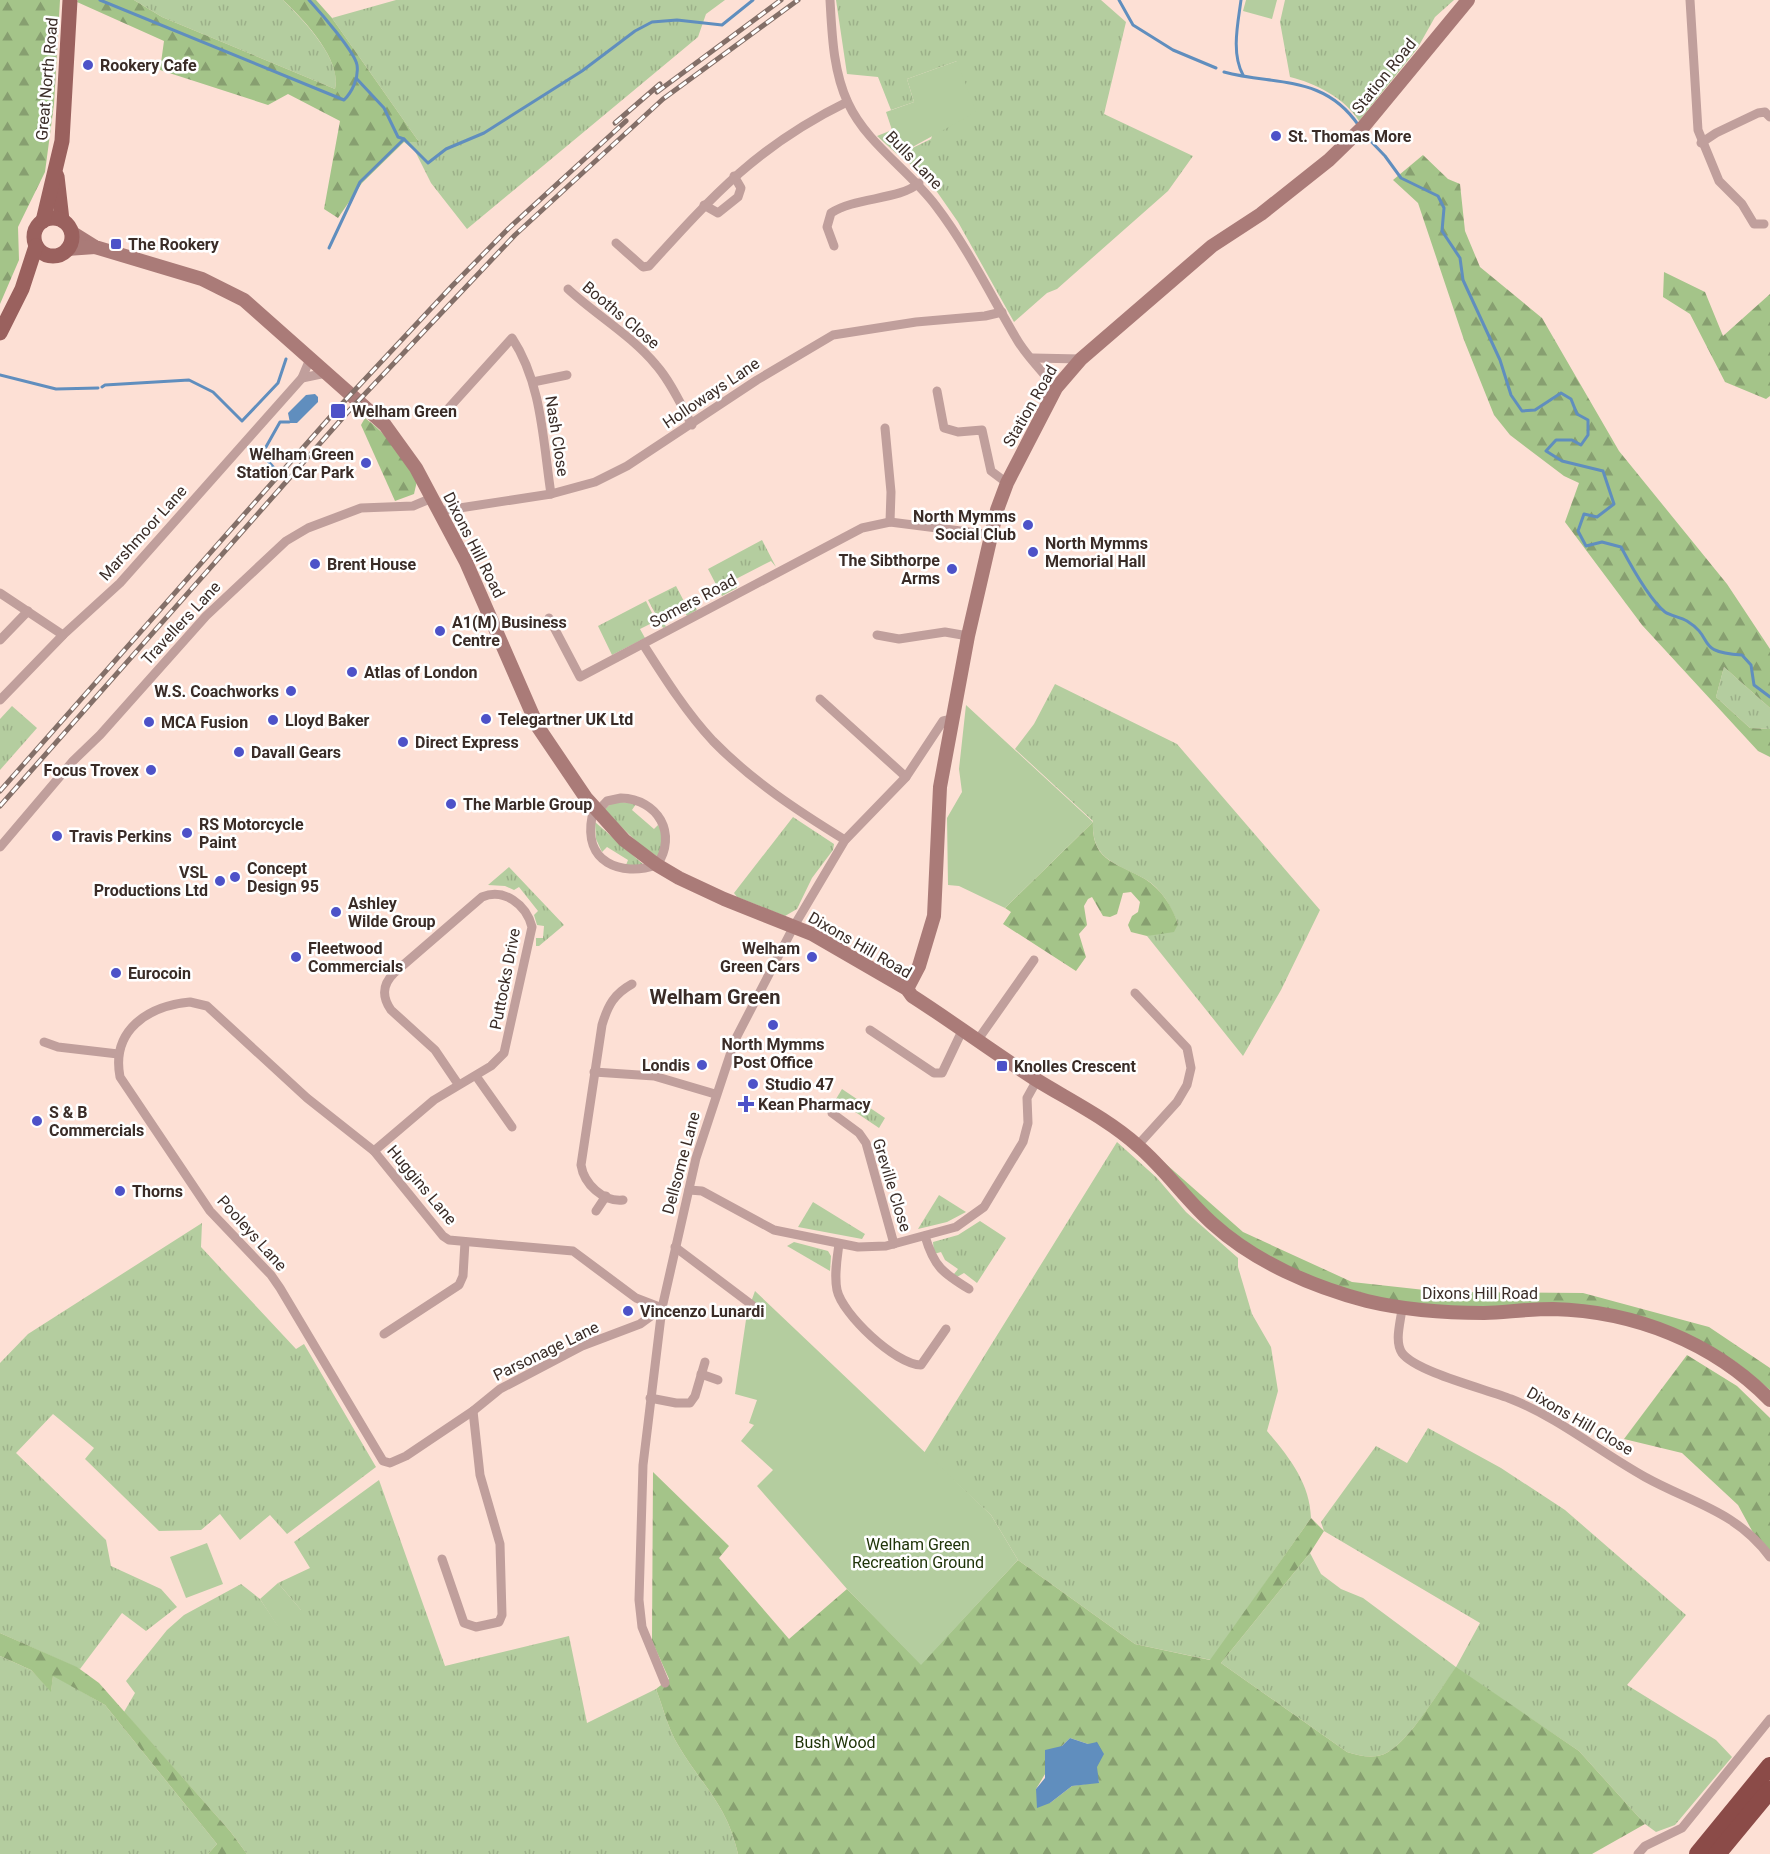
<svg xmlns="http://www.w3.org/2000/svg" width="1770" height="1854" font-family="Roboto,sans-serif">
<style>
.grass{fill:url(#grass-tufts)}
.forest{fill:url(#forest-firs);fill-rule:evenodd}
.green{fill:#b4cd9f}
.water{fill:#608ebe}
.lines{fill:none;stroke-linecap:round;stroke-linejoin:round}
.stream{stroke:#608ebe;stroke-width:3}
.street{stroke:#c09f9c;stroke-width:9}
.secondary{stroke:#aa7b78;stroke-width:14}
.primary{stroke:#9a615e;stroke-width:15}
.highway{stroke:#8b4b48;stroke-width:18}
.rail-casing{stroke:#836f68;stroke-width:5}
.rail{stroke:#fff;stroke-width:3;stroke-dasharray:9;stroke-linecap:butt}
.poi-dot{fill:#4d52c8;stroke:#fff;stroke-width:2}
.labels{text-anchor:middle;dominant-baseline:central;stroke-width:5;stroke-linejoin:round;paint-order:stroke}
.poi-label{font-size:16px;font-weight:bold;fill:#3a2c27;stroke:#fff;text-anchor:start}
.street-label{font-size:16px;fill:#3a2c27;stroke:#fff}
.park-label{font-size:16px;fill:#203409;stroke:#fff}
.quarter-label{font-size:20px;font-weight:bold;fill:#3a2c27;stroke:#fff}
</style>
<defs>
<pattern id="grass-tufts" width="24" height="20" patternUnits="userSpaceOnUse" patternTransform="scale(1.5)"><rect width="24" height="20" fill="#b4cd9f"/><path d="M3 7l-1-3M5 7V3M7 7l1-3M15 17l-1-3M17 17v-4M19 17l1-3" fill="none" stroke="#9cb089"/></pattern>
<pattern id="forest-firs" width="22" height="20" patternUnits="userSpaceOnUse" patternTransform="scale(1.5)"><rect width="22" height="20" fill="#a4c489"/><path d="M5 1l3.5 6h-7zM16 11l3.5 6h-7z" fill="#879f70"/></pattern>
</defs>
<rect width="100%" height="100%" fill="#fde0d5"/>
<g class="grass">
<path d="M134,0H283C303,20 342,59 335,89L162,17Z"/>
<path d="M396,0H725L706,14L698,37L467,229L431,183L415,151L404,142H419L332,18Z"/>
<path d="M836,0H1101L1126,22L1104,114L1193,156L1168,191L1057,289L1047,293L1014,322L958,222L926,176L898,155L931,139L957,61L907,79L914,102L891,110L878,77L847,74Z"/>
<path d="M1285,0H1454L1435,17L1417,49L1359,121C1345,98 1315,83 1290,77L1280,22Z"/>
<path d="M762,540L776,567L771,561L734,580L737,588L722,596L708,569Z"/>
<path d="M676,586L687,607L694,604L697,610L687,616L682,608L662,618L666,627L663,628L648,600Z"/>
<path d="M646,601L656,621L640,629L645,638L612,655L598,626Z"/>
<path d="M1724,667L1770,708V729L1750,728L1716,697Z"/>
<path d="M1055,684L1177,744L1320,910L1281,990L1243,1056L1147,936L1178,924C1171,906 1162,889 1145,879C1117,863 1091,861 1093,821L1015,749L1034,724Z"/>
<path d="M12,706L37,728L0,770V719Z"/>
<path d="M614,801L636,804L632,810L654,829L658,825L665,837L658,857L639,844L604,810Z"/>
<path d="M793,817L834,844L833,850L812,878L797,909L785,916L737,897L734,893Z"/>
<path d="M595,822L644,865H626L628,860L607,847L602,852L596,839Z"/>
<path d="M509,867L564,925L539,946H536V938H543L544,926L537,925L534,915L538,911L519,887L514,890L505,886L488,885Z"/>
<path d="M842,1089L885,1118L879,1128L836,1099Z"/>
<path d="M1117,1142L1157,1178L1186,1212L1238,1258V1267L1252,1314L1271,1347L1278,1391L1267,1431C1289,1457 1310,1483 1311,1518L1211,1660L1135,1644L1018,1560L991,1515L924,1453Z"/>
<path d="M939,1195L966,1212L947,1222L918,1229Z"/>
<path d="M813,1202L865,1234L862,1239L798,1227Z"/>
<path d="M980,1221L1006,1238L977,1283L964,1273L957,1277L954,1274L958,1269L945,1260L941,1252L934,1254L933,1242L958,1235Z"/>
<path d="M202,1223L201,1247L296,1349L304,1344L376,1467L287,1534L270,1515L240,1540L220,1514L201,1530L159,1531L85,1459L94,1448L53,1414L16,1453L106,1540L111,1566L161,1589L177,1607L146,1631L122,1613L80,1669L0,1633V1363L28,1334Z"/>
<path d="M794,1242L828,1251L831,1256L830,1271L787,1246Z"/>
<path d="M1428,1428L1501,1468L1565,1510L1686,1615L1627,1685L1716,1740L1732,1757L1675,1825L1656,1832L1645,1824L1579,1751L1456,1668C1440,1689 1410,1740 1388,1752C1375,1760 1361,1756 1347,1752L1221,1663L1310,1553L1321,1574L1341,1589L1363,1598L1456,1667L1480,1623L1324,1531L1321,1522L1376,1446L1407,1463Z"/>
<path d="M379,1480L445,1666L569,1636L587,1723L656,1689C663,1707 668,1729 678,1745C702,1786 727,1804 738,1854H247L230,1831L124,1712L135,1693L126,1681L167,1630L184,1615L241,1584L260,1599L278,1626L301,1610L278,1583L310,1568L294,1542Z"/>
<path d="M0,1656L31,1670L51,1691L53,1675L105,1705L217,1844L208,1854H0Z"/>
</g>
<g class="forest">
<path d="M0,0H60L54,104L45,172L18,227L19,260L0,304Z"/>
<path d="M78,0H134L162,17L335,89C342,59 303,19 283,0H316L332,18L419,142H404L362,183L338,218L324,209L340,121L288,94L268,105L160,70L164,41L77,2Z"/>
<path d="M1423,155L1448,179L1460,184L1465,231L1480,267L1542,318L1619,451L1727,584L1770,649V708L1724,667L1716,697L1750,728L1770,729V757L1758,751L1642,625L1565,522L1579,483L1564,476L1510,435L1494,415L1464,340L1418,203L1393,180Z"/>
<path d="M1664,272L1705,292L1723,336L1770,294V396L1766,399L1725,382L1690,314L1663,297Z"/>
<path d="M365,418C388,435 403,456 417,481L414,494L395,501L361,425Z"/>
<path d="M1093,822C1091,862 1118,863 1145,879C1162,890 1172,906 1178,924L1174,932L1147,936L1131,932L1128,925L1132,916L1138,912L1140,902L1131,892L1123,893L1117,914L1110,917L1103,916L1092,897L1088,899L1084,906L1087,925L1079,934L1086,957L1076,971L1003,924L1011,912L1005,908Z"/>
<path d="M1158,1157L1243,1232L1352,1282L1443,1292L1583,1293L1709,1327L1770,1368V1390L1736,1362L1658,1322L1496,1307L1407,1305L1364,1297L1278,1264L1243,1242L1206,1212Z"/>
<path d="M1687,1355L1737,1386L1770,1418V1555L1756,1538L1738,1505L1682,1453L1624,1439Z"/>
<path d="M653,1472L729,1546L719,1558L789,1639L847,1589L921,1664L1018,1560L1135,1644L1210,1660L1311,1518L1324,1531L1310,1553L1221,1663L1347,1752C1361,1756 1375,1760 1388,1752C1410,1740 1440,1689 1456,1667L1579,1751L1645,1824L1592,1854H738C727,1804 702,1786 678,1745C668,1729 663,1707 656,1689L669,1679L652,1641ZM1070,1738L1088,1744L1099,1782L1072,1786L1050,1803L1036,1789L1062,1746Z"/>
<path d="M0,1633L77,1667L99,1683L230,1831L247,1854H208L217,1844L105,1705L53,1676L51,1692L31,1670L0,1656Z"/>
</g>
<g class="green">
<path d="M1246,0H1277L1272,19L1243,11Z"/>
<path d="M957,61L976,112L898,155L877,136L892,130L886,112L914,102L907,79Z"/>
<path d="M966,705L1093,822L1005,908L959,886L948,885L947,818L962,792L959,769Z"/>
<path d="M755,1291L991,1515L1018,1560L921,1665L847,1589L757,1486L773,1470L741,1441L754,1425L749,1423L757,1400L735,1394L747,1313Z"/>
<path d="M207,1543L223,1584L186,1598L170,1557Z"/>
<path d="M278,1583L302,1611L278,1627L260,1599Z"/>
</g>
<g class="water">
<path d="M315,394L318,397V402L297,423H290L288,413L306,395Z"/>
<path d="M1070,1738L1088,1744L1097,1742L1104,1754L1097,1767L1099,1783L1072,1786L1050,1803L1037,1808L1036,1789L1045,1778V1750L1062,1746Z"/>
</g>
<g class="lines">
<g class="stream">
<path d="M100,0L344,100C352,92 359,78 357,65C355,52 319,11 309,0"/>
<path d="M1119,0L1133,25L1173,50L1216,68"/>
<path d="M1241,0C1238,23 1231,53 1243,75"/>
<path d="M1224,72C1276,86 1324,74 1359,126"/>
<path d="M356,78L384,108L398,137L404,139L428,163L446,149L484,133L582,71L635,31L652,22L677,20L722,25L753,0"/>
<path d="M1362,132L1385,156L1401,178L1438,196L1444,208L1442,231L1460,258L1463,280L1500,360L1511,395L1522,411L1535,410L1561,393L1571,399L1577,414L1588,420V435L1581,445L1572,440H1556L1546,451L1562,461L1603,471L1614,504L1597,517L1584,514L1578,531L1586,546L1602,542L1621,547C1630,564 1650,600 1665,612C1671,616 1680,617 1687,621C1716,639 1694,652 1742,655L1751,665L1754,685L1770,697"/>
<path d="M329,248L360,182L404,139"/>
<path d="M0,375L56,389L98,388"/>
<path d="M102,387L105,385L189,380L213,392L242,421L278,383L286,359"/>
<path d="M274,468L262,454L280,422H289"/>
</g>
<g class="street">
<path d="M830,0C832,34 833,71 848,103C867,144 909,170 936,206C968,248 990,294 1016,338C1026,356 1043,372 1056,388"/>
<path d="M1690,0L1698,130L1719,181L1742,204L1754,224H1764"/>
<path d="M1701,143L1716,133L1758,113L1765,112L1770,117"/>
<path d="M704,205L718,213L738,197L741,188L734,176"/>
<path d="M616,243L643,267L649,266C714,194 759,145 847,102"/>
<path d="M834,246L827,227L831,213C855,197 900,200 919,183"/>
<path d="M568,289C596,315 631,335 656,365C671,382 681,405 692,425"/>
<path d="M1033,358L1081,359"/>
<path d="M302,378L326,373"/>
<path d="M533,382L567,375"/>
<path d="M937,391L944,428L958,432L982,430L991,471L1007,483"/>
<path d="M447,410L512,338C542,383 543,442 551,494"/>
<path d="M885,428L891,492L890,522"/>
<path d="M440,511L551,494L595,482L627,466L757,380L833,335L916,322L985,316L1002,312"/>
<path d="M0,593L63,635"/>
<path d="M549,618L580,677L862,528L890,522L992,535"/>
<path d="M877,635L899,639L945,632L968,636"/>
<path d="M0,640L28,611"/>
<path d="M643,644C664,677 686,712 713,741C752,781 798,811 845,840"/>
<path d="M820,699L906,777"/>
<path d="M0,700L63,635L120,583L302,378L310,359"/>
<path d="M621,798C658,799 678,834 657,865C620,877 583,862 592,817L607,801Z"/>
<path d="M0,847L73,761L100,735L206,616L286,541L308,528L361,508L413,506L432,498"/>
<path d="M1135,993L1187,1048L1191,1068L1187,1085L1177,1102L1138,1145"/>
<path d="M190,1002L207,1006L307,1098L374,1151L443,1236L449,1240L573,1251L636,1298L662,1308L640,1324L582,1346L500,1389L473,1411L406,1456L390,1463L383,1461L280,1288L271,1275L210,1211L120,1077C111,1030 148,1006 190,1002Z"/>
<path d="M870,1030L934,1073H942L962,1031"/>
<path d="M977,1041L1034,960"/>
<path d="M44,1042L58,1047L118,1054"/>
<path d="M594,1072L654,1076L715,1094"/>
<path d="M476,1076L512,1127"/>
<path d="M832,1113L859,1133L866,1143L894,1244"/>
<path d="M374,1151L434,1100L491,1066L504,1053L532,927C526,904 504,888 482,897L394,973C382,985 382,997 391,1010L435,1050L458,1084"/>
<path d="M689,1190L702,1191L774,1230L858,1247L886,1246L956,1227L984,1207L1023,1142L1028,1123L1027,1098L1037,1080"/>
<path d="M623,1200C603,1202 584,1184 581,1165L602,1025C608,1005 614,994 632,984"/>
<path d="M596,1211L606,1196"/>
<path d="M925,1236C934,1267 943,1273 969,1289"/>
<path d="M839,1244C837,1259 834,1275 837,1290C842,1314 896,1365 921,1365L946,1329"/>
<path d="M675,1247L752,1305"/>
<path d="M1402,1308C1401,1321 1394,1341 1402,1353C1416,1372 1486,1389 1511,1399C1559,1418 1600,1452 1645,1477C1692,1503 1736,1511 1770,1557"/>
<path d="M384,1334L459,1285L463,1276L465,1242"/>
<path d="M701,1374L718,1380"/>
<path d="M650,1398L676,1403H690L695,1396L705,1362"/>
<path d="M442,1559L464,1623L476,1627L499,1622L502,1615L500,1544L480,1475L473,1411"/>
<path d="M665,1683L642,1627L639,1600L643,1465L662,1308L696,1158L735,1040L794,926L845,840L906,777L943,721L952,719"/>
<path d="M1638,1854L1645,1846L1682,1828L1770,1719"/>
</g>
<g class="secondary">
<path d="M71,232L95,247L202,279L244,300L385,425L416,468L466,562L538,727L586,798L624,840L657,865L679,878L724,899L812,934L907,989L912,996C954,1023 993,1052 1035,1079C1069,1100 1108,1119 1138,1146C1166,1170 1186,1200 1213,1224C1255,1262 1313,1287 1367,1301C1405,1310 1444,1313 1484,1313C1507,1312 1530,1309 1553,1309C1634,1311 1713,1342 1770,1400"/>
<path d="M67,249L95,247"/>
<path d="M907,989L919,966L934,916L940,787L968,636L997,510L1007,483L1056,388L1081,359L1212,246L1261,214L1329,160L1364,126L1468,0"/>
</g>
<g class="primary">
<path d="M57,176L62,220"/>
<circle cx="53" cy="237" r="19"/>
<path d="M43,221L62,141L70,0"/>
<path d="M0,333L22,289L36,246"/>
</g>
<g class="highway">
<path d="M1698,1854L1770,1766"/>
<path d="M1717,1854L1770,1790"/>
</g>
<defs>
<g id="rail">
<path d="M657,92L781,0"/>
<path d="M615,123L660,84"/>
<path d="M0,791L339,407L452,286L508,229L626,121"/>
<path d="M0,806L346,414L515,235L663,99L798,0"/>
</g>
</defs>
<use href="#rail" class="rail-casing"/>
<use href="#rail" class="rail"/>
</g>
<g class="poi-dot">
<circle cx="88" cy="65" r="6"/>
<circle cx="1276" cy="136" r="6"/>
<rect x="110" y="238" width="12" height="12" rx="3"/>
<rect x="330" y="403" width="16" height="16" rx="3"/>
<circle cx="366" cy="463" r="6"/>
<circle cx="1028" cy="525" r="6"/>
<circle cx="1033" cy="552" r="6"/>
<circle cx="315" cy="564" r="6"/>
<circle cx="952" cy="569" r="6"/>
<circle cx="440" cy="631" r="6"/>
<circle cx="352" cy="672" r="6"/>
<circle cx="291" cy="691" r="6"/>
<circle cx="486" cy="719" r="6"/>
<circle cx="273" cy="720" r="6"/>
<circle cx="149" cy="722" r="6"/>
<circle cx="403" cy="742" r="6"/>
<circle cx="239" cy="752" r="6"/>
<circle cx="151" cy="770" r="6"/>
<circle cx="451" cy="804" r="6"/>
<circle cx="187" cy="833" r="6"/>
<circle cx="57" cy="836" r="6"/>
<circle cx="235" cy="877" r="6"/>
<circle cx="220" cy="881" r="6"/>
<circle cx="336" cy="912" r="6"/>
<circle cx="296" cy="957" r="6"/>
<circle cx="812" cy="957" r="6"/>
<circle cx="116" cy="973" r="6"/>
<circle cx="773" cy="1025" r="6"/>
<circle cx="702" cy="1065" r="6"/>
<rect x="996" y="1060" width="12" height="12" rx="3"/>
<circle cx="753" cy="1084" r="6"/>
<path d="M743 1095h6v6h6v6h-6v6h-6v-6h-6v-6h6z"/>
<circle cx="37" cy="1121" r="6"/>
<circle cx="120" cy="1191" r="6"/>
<circle cx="628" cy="1311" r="6"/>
</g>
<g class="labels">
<g class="poi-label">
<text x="100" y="65">Rookery Cafe</text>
<text x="1288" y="136">St. Thomas More</text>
<text x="128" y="244">The Rookery</text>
<text x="352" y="411">Welham Green</text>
<text x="354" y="454" text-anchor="end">Welham Green<tspan x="354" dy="18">Station Car Park</tspan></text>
<text x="1016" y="516" text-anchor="end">North Mymms<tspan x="1016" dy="18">Social Club</tspan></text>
<text x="1045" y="543">North Mymms<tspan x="1045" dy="18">Memorial Hall</tspan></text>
<text x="940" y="560" text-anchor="end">The Sibthorpe<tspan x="940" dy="18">Arms</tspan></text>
<text x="327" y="564">Brent House</text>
<text x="452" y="622">A1(M) Business<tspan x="452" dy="18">Centre</tspan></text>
<text x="364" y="672">Atlas of London</text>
<text x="279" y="691" text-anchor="end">W.S. Coachworks</text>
<text x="498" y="719">Telegartner UK Ltd</text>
<text x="285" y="720">Lloyd Baker</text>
<text x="161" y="722">MCA Fusion</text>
<text x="415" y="742">Direct Express</text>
<text x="251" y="752">Davall Gears</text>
<text x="139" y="770" text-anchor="end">Focus Trovex</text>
<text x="463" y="804">The Marble Group</text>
<text x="199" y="824">RS Motorcycle<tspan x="199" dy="18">Paint</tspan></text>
<text x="69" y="836">Travis Perkins</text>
<text x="247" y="868">Concept<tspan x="247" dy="18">Design 95</tspan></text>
<text x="208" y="872" text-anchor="end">VSL<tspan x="208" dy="18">Productions Ltd</tspan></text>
<text x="348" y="903">Ashley<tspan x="348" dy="18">Wilde Group</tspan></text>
<text x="308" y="948">Fleetwood<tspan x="308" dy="18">Commercials</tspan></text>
<text x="800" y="948" text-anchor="end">Welham<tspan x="800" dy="18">Green Cars</tspan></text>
<text x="128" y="973">Eurocoin</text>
<text x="773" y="1044" text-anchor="middle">North Mymms<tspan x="773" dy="18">Post Office</tspan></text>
<text x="690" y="1065" text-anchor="end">Londis</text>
<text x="1014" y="1066">Knolles Crescent</text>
<text x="765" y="1084">Studio 47</text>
<text x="758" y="1104">Kean Pharmacy</text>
<text x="49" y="1112">S &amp; B<tspan x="49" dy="18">Commercials</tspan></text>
<text x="132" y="1191">Thorns</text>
<text x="640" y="1311">Vincenzo Lunardi</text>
</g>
<g class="street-label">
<text transform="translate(1384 76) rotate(-51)">Station Road</text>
<text transform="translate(47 79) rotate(-85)">Great North Road</text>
<text transform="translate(914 160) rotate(46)">Bulls Lane</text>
<text transform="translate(621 315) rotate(40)">Booths Close</text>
<text transform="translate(711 393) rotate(-34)">Holloways Lane</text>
<text transform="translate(1030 406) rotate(-60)">Station Road</text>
<text transform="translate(557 436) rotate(81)">Nash Close</text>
<text transform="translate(143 533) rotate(-48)">Marshmoor Lane</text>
<text transform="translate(474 545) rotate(63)">Dixons Hill Road</text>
<text transform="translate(693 601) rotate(-28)">Somers Road</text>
<text transform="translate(181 623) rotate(-47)">Travellers Lane</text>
<text transform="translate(860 945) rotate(30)">Dixons Hill Road</text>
<text transform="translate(505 979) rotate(-79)">Puttocks Drive</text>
<text transform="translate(681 1163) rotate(-75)">Dellsome Lane</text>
<text transform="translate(422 1185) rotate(50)">Huggins Lane</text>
<text transform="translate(892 1185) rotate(73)">Greville Close</text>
<text transform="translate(252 1233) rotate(48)">Pooleys Lane</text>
<text x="1480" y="1293">Dixons Hill Road</text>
<text transform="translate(546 1351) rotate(-26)">Parsonage Lane</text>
<text transform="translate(1580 1421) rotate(30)">Dixons Hill Close</text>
</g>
<g class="park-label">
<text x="918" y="1544">Welham Green<tspan x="918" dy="18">Recreation Ground</tspan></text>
<text x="835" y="1742">Bush Wood</text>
</g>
<g class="quarter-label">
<text x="715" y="997">Welham Green</text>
</g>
</g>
</svg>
